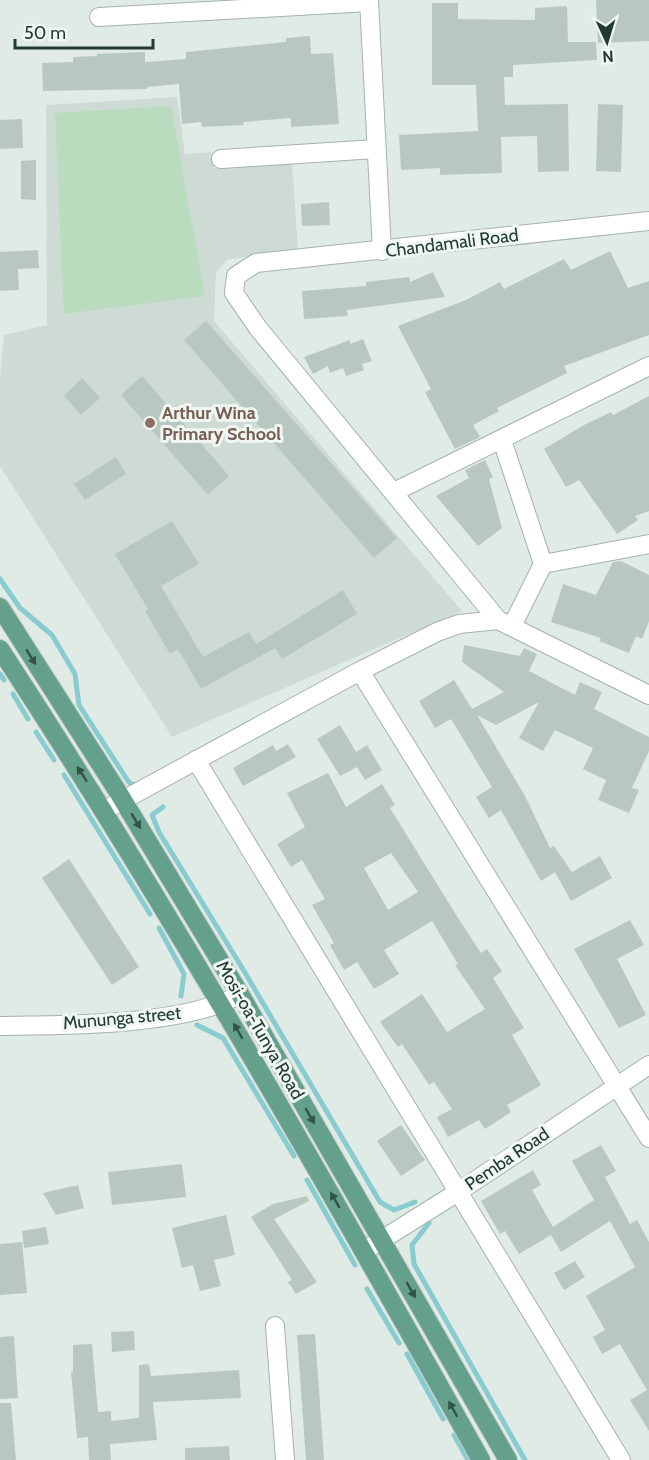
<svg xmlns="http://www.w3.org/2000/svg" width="649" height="1460" font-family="Cabin,sans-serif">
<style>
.built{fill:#cedbd4}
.green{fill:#b9dcbf}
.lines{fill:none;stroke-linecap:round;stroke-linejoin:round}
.stream{stroke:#88ccd0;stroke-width:5}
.building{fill:#b8c8c1;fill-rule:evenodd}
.minor-casing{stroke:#a3b3ab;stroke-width:20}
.major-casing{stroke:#c1c8c5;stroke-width:20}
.minor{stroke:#fff;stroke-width:18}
.major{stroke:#64a08b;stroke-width:18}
.oneway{fill:#325448}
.education-dot{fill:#8d6e63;stroke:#f0f7f3;stroke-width:2}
.labels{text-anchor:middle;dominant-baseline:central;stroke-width:6;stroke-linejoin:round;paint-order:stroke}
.street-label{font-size:18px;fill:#213b31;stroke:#f0f7f3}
.education-label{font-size:18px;font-weight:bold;fill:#785e54;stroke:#f0f7f3;text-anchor:start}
</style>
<rect width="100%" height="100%" fill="#e0ebe5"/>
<path class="built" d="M177,97L185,154L211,152L214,168L292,162L298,249L227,260L216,273L214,321L462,611L172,737L0,466V379L4,335L47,325L46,105Z"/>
<path class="green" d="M171,106L205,296L64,314L55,113Z"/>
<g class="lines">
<g class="stream">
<path d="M0,579L20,608L52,635L75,674L79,705L128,781L132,785L138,784"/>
<path d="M0,674L4,680"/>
<path d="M13,694L28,719"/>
<path d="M36,732L54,760"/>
<path d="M64,775L150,914"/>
<path d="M163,807L152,815L159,832L244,971L380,1202L394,1210L415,1202"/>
<path d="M159,928L184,974L181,996"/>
<path d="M197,1025L223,1038L294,1156"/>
<path d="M307,1180L355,1265"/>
<path d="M429,1223L412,1245L414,1264L525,1460"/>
<path d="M367,1289L399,1343"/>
<path d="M407,1354L443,1419"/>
<path d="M454,1435L468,1460"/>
</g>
</g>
<g class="building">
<path d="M596,0H649V41L598,43Z"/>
<path d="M432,3H458V19L535,20V8L567,6L568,42H596L597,60L513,65V77H504L505,105L568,104L569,171L538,172L537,136L501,137L502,173L440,175V168L401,170L399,135L478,131L476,85H432Z"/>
<path d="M310,36L311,54L333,53L339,124L291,127V118L243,122L244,125L202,127L201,122L182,124L179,84L147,87V89L43,91L42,63L73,62V57L97,56V54L145,52V62L186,59V52L286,42V38Z"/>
<path d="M598,104L623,105L621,172L596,171Z"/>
<path d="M22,119L23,148L0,149V120Z"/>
<path d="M36,160V200L21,199V161Z"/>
<path d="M329,202L330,225L302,226L301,204Z"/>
<path d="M38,250L39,268L18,269L19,290L0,291V252Z"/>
<path d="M610,251L628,288L649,281V335L564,366L567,373L497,408L499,411L473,425L480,437L455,449L425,392L431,389L398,326L466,300L500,282L504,289L564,259L571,270Z"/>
<path d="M433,272L445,297L347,310L348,316L304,319L302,291L366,286V282L409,277L410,282Z"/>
<path d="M206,321L397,538L374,558L184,340Z"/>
<path d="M363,339L372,361L362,364L364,370L346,376L343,368L330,373L328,366L313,374L304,357L350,340V344Z"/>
<path d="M142,376L229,476L208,495L121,395Z"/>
<path d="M82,378L100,398L81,415L64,396Z"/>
<path d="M649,396V511L635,516L638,520L617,534L579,480L566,487L544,449L584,425L611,412L613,415Z"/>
<path d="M116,457L126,474L85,500L74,484Z"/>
<path d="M485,460L493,477L489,479L502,528L478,546L436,496L469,478L465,470Z"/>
<path d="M172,521L199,564L161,586L203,657L249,632L256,644L343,590L357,614L282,659L275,648L201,689L178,649L170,654L145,611L148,609L115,554Z"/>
<path d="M621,561L649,575V621L642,639L636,636L629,653L599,641L601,638L551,622L563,584L596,595L613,562Z"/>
<path d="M464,645L520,656L524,648L537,654L529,671L575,695L580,682L602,692L594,709L649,737V751L632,788L639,790L629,813L598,800L606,780L583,769L593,748L555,730L543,751L519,738L539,702L496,725L477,715L525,796L550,848L554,846L572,872L600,856L612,878L571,901L555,872L541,881L501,810L489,818L476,797L492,787L465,742L451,719L435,728L419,701L454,680L472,709L504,692L462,662Z"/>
<path d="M340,725L356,752L367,745L382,770L365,780L357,767L340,776L317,739Z"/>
<path d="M288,744L296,757L243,786L233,768L273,745L276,751Z"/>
<path d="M328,773L346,807L382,784L395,805L390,808L458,918L481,953L487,949L502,971L493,978L524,1028L512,1035L541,1085L507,1105L511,1112L485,1129L479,1120L448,1137L437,1117L452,1109L434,1082L429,1085L402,1044L398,1047L380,1022L422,994L447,1032L485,1009L455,965L458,964L432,921L384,950L399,974L374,989L357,962L344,970L330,945L334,943L312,905L325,899L302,860L291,867L277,844L305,827L287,793ZM391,853L418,892L388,910L364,868Z"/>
<path d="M69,859L139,967L112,985L42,878Z"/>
<path d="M630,920L644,945L617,959L646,1015L619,1028L574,949Z"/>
<path d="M401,1125L425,1160L401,1176L377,1141Z"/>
<path d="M601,1145L616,1171L605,1177L630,1224L637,1220L649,1242V1431L630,1400L647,1390L620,1344L602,1354L593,1337L605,1330L586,1296L635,1267L610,1221L561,1252L551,1235L519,1254L505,1231L500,1234L481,1201L533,1170L541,1185L532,1190L553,1227L594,1200L572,1161Z"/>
<path d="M182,1164L186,1197L112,1205L108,1172Z"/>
<path d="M78,1185L84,1208L56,1215L43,1193Z"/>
<path d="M307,1196L309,1201L274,1219L317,1282L296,1294L288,1282L292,1280L251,1217L273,1204Z"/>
<path d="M226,1215L235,1255L214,1260L221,1286L200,1291L193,1265L182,1268L172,1228Z"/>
<path d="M46,1227L49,1244L24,1248L22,1231Z"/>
<path d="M22,1242L27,1293L0,1295V1244Z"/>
<path d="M575,1261L585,1277L564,1290L554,1273Z"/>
<path d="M134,1331L135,1350L112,1352L111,1332Z"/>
<path d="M315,1334L324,1460H306L297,1335Z"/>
<path d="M14,1336L18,1398L0,1399V1337Z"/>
<path d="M92,1344L98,1412L111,1411V1421L139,1418V1365L149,1364L151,1376L239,1370L241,1398L153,1402L157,1440L110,1444L111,1460H89L88,1437L77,1438L71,1372L73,1371V1345Z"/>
<path d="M0,1403H11L16,1460H0Z"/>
<path d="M229,1446L230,1460H185V1448Z"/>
</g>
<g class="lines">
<defs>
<g id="minor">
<path d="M369,0L382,251"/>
<path d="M99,17L369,2"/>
<path d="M221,159L376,149"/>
<path d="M502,440L543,564"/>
<path d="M394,492L649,366"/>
<path d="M498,620L258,328L234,293L236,276L256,263L649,221"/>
<path d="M512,626L543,564L649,544"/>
<path d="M360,671L649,1138"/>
<path d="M196,760L621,1460"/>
<path d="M105,810L360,671L437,632L459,624L498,620L649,695"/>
<path d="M0,1026C64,1025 187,1026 240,994"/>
<path d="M364,1251L458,1192L649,1065"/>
<path d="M275,1326L285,1460"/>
</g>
<g id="major">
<path d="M0,607L118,792L240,994L508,1460"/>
<path d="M0,649C172,912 327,1185 481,1460"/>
</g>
</defs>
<use href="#minor" class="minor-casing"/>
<use href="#major" class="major-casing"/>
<use href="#minor" class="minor"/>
<use href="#major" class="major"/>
</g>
<defs><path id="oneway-solid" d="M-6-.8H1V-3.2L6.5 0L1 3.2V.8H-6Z" transform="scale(1.5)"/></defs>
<g class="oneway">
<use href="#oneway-solid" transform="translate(31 657) rotate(58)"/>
<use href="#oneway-solid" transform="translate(82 774) rotate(-123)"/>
<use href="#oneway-solid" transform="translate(136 821) rotate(59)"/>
<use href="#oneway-solid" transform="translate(238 1031) rotate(-120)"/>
<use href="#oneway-solid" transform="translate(310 1116) rotate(60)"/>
<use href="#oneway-solid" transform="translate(335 1200) rotate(-120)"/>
<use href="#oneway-solid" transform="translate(411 1290) rotate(60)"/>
<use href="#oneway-solid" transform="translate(453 1409) rotate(-119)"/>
</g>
<circle class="education-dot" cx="150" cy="423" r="6"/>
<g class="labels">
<g class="street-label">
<text transform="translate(452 243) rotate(-7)">Chandamali Road</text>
<text transform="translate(122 1018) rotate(-5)">Mununga street</text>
<text transform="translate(260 1030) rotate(60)">Mosi-oa-Tunya Road</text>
<text transform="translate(507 1159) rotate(-34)">Pemba Road</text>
</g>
<g class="education-label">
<text x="162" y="413">Arthur Wina<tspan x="162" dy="21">Primary School</tspan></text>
</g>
</g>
<g transform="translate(607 42) rotate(176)" stroke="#f0f7f3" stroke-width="4.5" paint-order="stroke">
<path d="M0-4.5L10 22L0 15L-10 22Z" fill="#213b31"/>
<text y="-9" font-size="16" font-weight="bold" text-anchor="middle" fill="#213b31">N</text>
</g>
<path d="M15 39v9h138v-9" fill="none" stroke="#213b31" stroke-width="3"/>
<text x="24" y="39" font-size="18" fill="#213b31" stroke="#f0f7f3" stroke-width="4.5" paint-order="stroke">50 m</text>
</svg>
